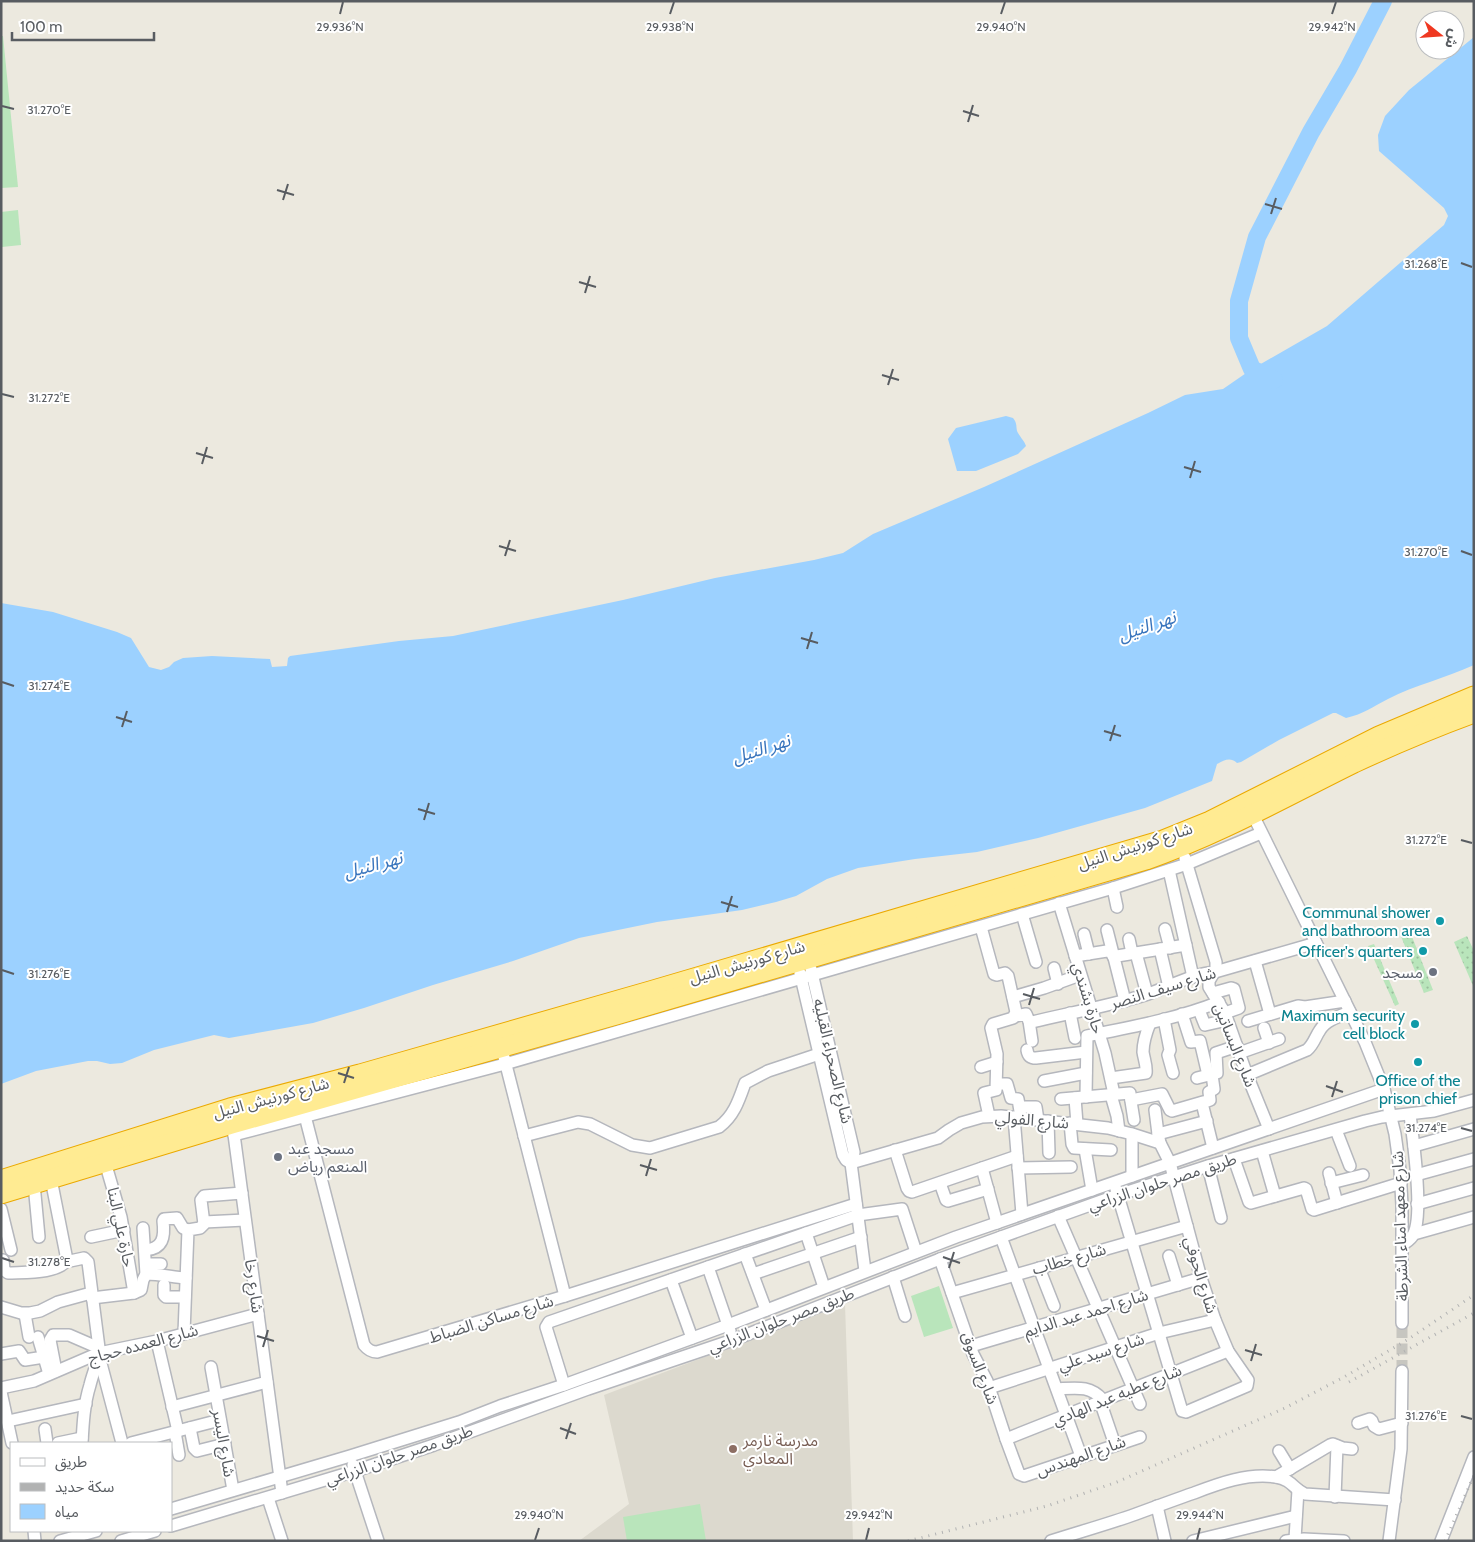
<svg xmlns="http://www.w3.org/2000/svg" width="1475" height="1542" font-family="Cabin,'Noto Sans Arabic',sans-serif">
<style>
.education{fill:#dcd9ce}
.park{fill:url(#park-dots)}
.pitch{fill:#b9e5bb}
.water{fill:#9cd1ff}
.lines{fill:none;stroke-linecap:round;stroke-linejoin:round}
.river{stroke:#9cd1ff;stroke-width:18}
.minor-tunnel{stroke:#c7c6c0;stroke-width:11;stroke-dasharray:11 5.5;stroke-linecap:butt}
.minor-casing{stroke:#b5b7bd;stroke-width:14}
.trunk-casing{stroke:#eba900;stroke-width:21}
.minor{stroke:#fff;stroke-width:11}
.trunk{stroke:#ffeb92;stroke-width:19}
.rail{stroke:#b1b2b2;stroke-width:3;stroke-dasharray:1 6;stroke-linecap:butt}
.ticks{fill:none;stroke:#585c61;stroke-width:2}
.culture-dot{fill:#0f9aa8;stroke:#fff;stroke-width:2}
.worship-dot{fill:#6b7280;stroke:#fff;stroke-width:2}
.education-dot{fill:#8d6e63;stroke:#fff;stroke-width:2}
.labels{text-anchor:middle;dominant-baseline:central;stroke-width:4;stroke-linejoin:round;paint-order:stroke}
.street-label{font-size:16px;fill:#585c61;stroke:#fff}
.culture-label{font-size:16px;fill:#0d838f;stroke:#fff;text-anchor:end}
.worship-label{font-size:16px;fill:#5b616d;stroke:#fff;text-anchor:end}
.education-label{font-size:16px;fill:#785e54;stroke:#fff;text-anchor:start}
.water-label{font-size:18px;font-style:italic;fill:#3975bd;stroke:#fff}
.ticks-label{font-size:12px;text-anchor:middle;fill:#585c61;stroke:#fff;stroke-width:4;stroke-linejoin:round;paint-order:stroke}
</style>
<defs>
<pattern id="park-dots" width="8" height="8" patternUnits="userSpaceOnUse" patternTransform="scale(1.25)"><rect width="8" height="8" fill="#b9e5bb"/><path d="M2 2h.1M6 6h.1" fill="none" stroke="#99bd9b" stroke-width="1.8" stroke-linecap="round"/></pattern>
</defs>
<rect width="100%" height="100%" fill="#ece9df"/>
<path class="education" d="M845,1304L853,1541H579L629,1504L604,1395Z"/>
<g class="park">
<path d="M1409,929L1433,990L1424,993L1400,934Z"/>
<path d="M1467,936L1474,951V988L1454,942Z"/>
<path d="M1374,944L1399,1004L1395,1006L1368,946Z"/>
</g>
<g class="pitch">
<path d="M1,36H3L18,187L1,188Z"/>
<path d="M18,210L21,245L2,247L1,212Z"/>
<path d="M939,1286L953,1328L924,1337L911,1296Z"/>
<path d="M700,1504L706,1541H627L623,1517Z"/>
</g>
<g class="water">
<path d="M1474,37V665C1446,678 1415,685 1388,699C1372,707 1364,714 1346,718L1336,713H1333L1279,740L1241,762L1237,763C1230,757 1225,760 1217,764L1212,781L1145,808L1038,838L977,852L915,859L858,868L827,879L796,896L776,902L742,910L657,922L579,938L513,961L433,985L364,1008L313,1023L229,1038L214,1035L154,1050L122,1063L110,1064L97,1061H88L36,1071L1,1084V603L53,612L117,632L131,638L149,667L161,670L169,667L174,662L183,658L212,656L270,659L272,667L287,666L288,658L290,656L399,641L453,636L623,600L715,578L814,560L843,553L873,534L984,487L1148,413L1185,395L1223,389L1252,369L1327,326L1444,225L1448,216L1444,208L1379,151L1378,135L1385,116L1409,90Z"/>
<path d="M1006,416L1013,418C1017,423 1016,425 1017,431C1019,436 1024,440 1026,446L1018,454L976,471H957L948,439L956,428Z"/>
</g>
<g class="lines">
<path class="river" d="M1274,380L1252,369L1239,338V301L1257,237L1311,132L1348,69L1383,1"/>
<path class="minor-tunnel" d="M1402,1371V1323"/>
<defs>
<g id="minor">
<path d="M1251,811L1365,1042L1384,1089L1395,1134L1400,1170L1402,1205V1323"/>
<path d="M1185,858L1216,962V969L1209,981V987L1225,1013L1247,1075L1269,1129"/>
<path d="M1169,870L1193,977"/>
<path d="M1113,888L1117,907"/>
<path d="M1059,903L1105,1053L1114,1094"/>
<path d="M1022,914L1036,962"/>
<path d="M981,927L994,974L997,975L1005,973L1008,976L1016,1012L1013,1018L993,1024L991,1028L997,1054L996,1090L984,1093L989,1116"/>
<path d="M1165,929L1170,948"/>
<path d="M1107,930L1125,1001"/>
<path d="M1084,934L1089,954"/>
<path d="M1129,939L1132,953"/>
<path d="M1160,949L1169,987"/>
<path d="M1136,953L1147,994"/>
<path d="M1075,956L1107,951L1111,952L1113,956H1117L1186,945"/>
<path d="M1255,961L1270,1014"/>
<path d="M1054,968L1058,984"/>
<path d="M811,969L854,1152L853,1158L851,1163L865,1271"/>
<path d="M800,973L843,1155L846,1160L851,1163"/>
<path d="M1213,993L1231,988L1234,989L1239,1008L1225,1013"/>
<path d="M1013,997L1044,988L1080,975"/>
<path d="M1199,1010L1205,1025L1227,1020"/>
<path d="M1070,1013L1075,1038"/>
<path d="M1182,1014L1191,1042L1200,1041L1208,1075"/>
<path d="M1015,1016L1026,1014L1029,1021L1032,1022C1070,1013 1108,1006 1145,995C1168,988 1191,974 1215,972L1316,943"/>
<path d="M1164,1019L1170,1050L1168,1055L1173,1073"/>
<path d="M1029,1021L1032,1041"/>
<path d="M1248,1021L1298,1006L1305,1007L1345,1001"/>
<path d="M1264,1028L1269,1043"/>
<path d="M1027,1050C1028,1056 1030,1058 1036,1058L1086,1052"/>
<path d="M1239,1053L1279,1039"/>
<path d="M504,1057L565,1296"/>
<path d="M981,1067L997,1062"/>
<path d="M1212,1075L1214,1089L1209,1092L1210,1100L1202,1103L1213,1148"/>
<path d="M1247,1075L1307,1050C1314,1044 1315,1037 1320,1030C1326,1020 1340,1016 1350,1012"/>
<path d="M1111,1078L1146,1073C1147,1066 1144,1059 1143,1052C1143,1042 1146,1033 1150,1023"/>
<path d="M1197,1078L1217,1073L1216,1053L1237,1046"/>
<path d="M1044,1081L1086,1073"/>
<path d="M997,1084H1007L1011,1098L1018,1099L1021,1117"/>
<path d="M1111,1095L1117,1116L1119,1131"/>
<path d="M1130,1095L1134,1120"/>
<path d="M1086,1097L1087,1036C1131,1027 1176,1019 1219,1002"/>
<path d="M1075,1098L1077,1124"/>
<path d="M1061,1099L1130,1093"/>
<path d="M1131,1100L1162,1094L1170,1110L1172,1111L1203,1102"/>
<path d="M1020,1107H1036L1038,1120"/>
<path d="M304,1112L364,1345C368,1350 371,1352 377,1352L565,1296L856,1204"/>
<path d="M1014,1117L1022,1214"/>
<path d="M1048,1121L1049,1153"/>
<path d="M1070,1123L1072,1144L1074,1148L1111,1150"/>
<path d="M233,1127L282,1493"/>
<path d="M1336,1130L1350,1166"/>
<path d="M1158,1134L1207,1121"/>
<path d="M234,1135L505,1064L1113,888L1187,864L1261,833"/>
<path d="M524,1136L578,1122L590,1124L632,1145L650,1148L719,1127C734,1116 739,1100 745,1083L768,1071L819,1054"/>
<path d="M1414,1146L1474,1129"/>
<path d="M1085,1149L1092,1190"/>
<path d="M895,1150L907,1188L909,1191L912,1192L1017,1156"/>
<path d="M1262,1151L1275,1196"/>
<path d="M1234,1159L1249,1202L1251,1203L1304,1188L1306,1189L1312,1209L1314,1210L1401,1183"/>
<path d="M105,1162L121,1217L134,1293"/>
<path d="M851,1163L938,1138L949,1130L961,1123L982,1117L1001,1116L1108,1128L1132,1134L1160,1143"/>
<path d="M1208,1166L1221,1218"/>
<path d="M982,1168L997,1223"/>
<path d="M1018,1168L1071,1167"/>
<path d="M1329,1173L1337,1203"/>
<path d="M50,1174L67,1260L70,1261L84,1258L88,1262L99,1348C99,1361 93,1372 90,1385C84,1404 83,1424 82,1443"/>
<path d="M1416,1175L1474,1159"/>
<path d="M1132,1176V1134"/>
<path d="M940,1183L946,1200L948,1201L988,1189"/>
<path d="M1331,1183L1363,1175"/>
<path d="M34,1184L39,1237"/>
<path d="M1116,1189L1182,1411L1186,1412L1247,1386L1248,1380L1228,1351L1215,1320L1201,1278L1170,1163L1160,1143L1158,1134L1155,1110"/>
<path d="M1417,1204L1474,1188"/>
<path d="M1,1209L11,1250"/>
<path d="M1058,1216L1140,1404"/>
<path d="M204,1222L245,1220"/>
<path d="M806,1233L824,1287"/>
<path d="M1414,1234L1474,1217"/>
<path d="M91,1237L124,1230"/>
<path d="M1001,1237L1081,1456"/>
<path d="M1402,1245C1406,1242 1411,1240 1413,1235C1424,1217 1413,1138 1410,1115"/>
<path d="M145,1250C163,1249 165,1237 163,1221L164,1219L177,1218L183,1228L188,1230"/>
<path d="M745,1254L766,1310"/>
<path d="M1169,1256L1178,1285"/>
<path d="M940,1259L973,1354L987,1381L1006,1439L1019,1474L1024,1476L1140,1437"/>
<path d="M3,1260L4,1270L8,1273C24,1272 58,1274 67,1260"/>
<path d="M146,1264H161"/>
<path d="M708,1267L730,1331"/>
<path d="M1039,1268L1054,1306"/>
<path d="M146,1274C160,1274 172,1277 186,1278"/>
<path d="M753,1274L861,1237"/>
<path d="M893,1277L905,1316"/>
<path d="M671,1280L692,1338"/>
<path d="M164,1285V1295L166,1297H185"/>
<path d="M952,1293L1187,1226"/>
<path d="M92,1298L134,1293L141,1290L143,1280L146,1274L143,1228"/>
<path d="M1,1307L21,1313H30L40,1311L58,1302L91,1293"/>
<path d="M25,1314L29,1337"/>
<path d="M184,1333L188,1230L200,1228L204,1224L201,1200L204,1196L242,1193"/>
<path d="M38,1337L49,1374"/>
<path d="M157,1341L178,1431"/>
<path d="M971,1346L1201,1278"/>
<path d="M1,1354L19,1351L25,1360L44,1357"/>
<path d="M99,1356L122,1443"/>
<path d="M211,1367L233,1490"/>
<path d="M56,1371L50,1340L53,1335H69L99,1348"/>
<path d="M564,1385L546,1327L549,1322L858,1215L902,1209L916,1252"/>
<path d="M1,1388L34,1381L99,1353L157,1341L258,1314"/>
<path d="M989,1388L1159,1333L1215,1320"/>
<path d="M1057,1389C1076,1388 1090,1385 1103,1400"/>
<path d="M1,1392L12,1443"/>
<path d="M1100,1401L1115,1445"/>
<path d="M172,1407L267,1382"/>
<path d="M8,1421L86,1404"/>
<path d="M1358,1423L1370,1419L1372,1421L1374,1426L1379,1429L1402,1423"/>
<path d="M190,1428L194,1448L197,1451L225,1444"/>
<path d="M45,1429L47,1443"/>
<path d="M175,1432L179,1455"/>
<path d="M1006,1439L1228,1351"/>
<path d="M58,1443L82,1438"/>
<path d="M131,1443L220,1420"/>
<path d="M1279,1451L1290,1469"/>
<path d="M353,1465L378,1541"/>
<path d="M1276,1477L1330,1445L1333,1444L1343,1448L1352,1449"/>
<path d="M1335,1497L1337,1446"/>
<path d="M268,1498L282,1541"/>
<path d="M1157,1506L1165,1541"/>
<path d="M171,1509L350,1456L459,1422L500,1406L564,1385L728,1325L956,1237L1384,1089"/>
<path d="M171,1526L355,1471L434,1445L588,1389L733,1340L940,1259L1118,1195L1208,1166L1365,1121L1382,1117L1434,1111L1474,1100"/>
<path d="M34,1531L35,1541"/>
<path d="M1295,1539L1298,1490"/>
<path d="M60,1541L96,1531"/>
<path d="M121,1541L155,1531"/>
<path d="M1051,1541C1079,1532 1108,1524 1136,1514C1155,1507 1174,1500 1194,1493C1220,1483 1247,1473 1276,1477C1293,1480 1293,1489 1305,1494L1395,1500"/>
<path d="M1193,1541L1296,1516"/>
<path d="M1286,1541L1304,1539L1344,1541"/>
<path d="M1389,1541L1401,1449L1402,1371"/>
<path d="M1441,1541L1474,1457"/>
</g>
<g id="trunk">
<path d="M1,1180L230,1108L360,1074L650,991L1163,840L1210,821L1379,736L1474,696"/>
<path d="M1,1194L232,1124L616,1015L1146,860C1218,835 1285,797 1354,763C1393,745 1433,728 1474,713"/>
</g>
</defs>
<use href="#minor" class="minor-casing"/>
<use href="#trunk" class="trunk-casing"/>
<use href="#minor" class="minor"/>
<use href="#trunk" class="trunk"/>
<g class="rail">
<path d="M1349,1382L1474,1313"/>
<path d="M908,1541L1047,1506L1117,1482L1285,1408L1344,1377L1407,1340L1474,1295"/>
<path d="M1445,1541L1474,1475"/>
</g>
</g>
<path class="ticks" d="M340,14L343,2M670,14L674,2M1001,14L1005,2M1332,14L1336,2M2,106L14,109M963,111L979,116M968,122L973,105M277,190L294,195M283,200L288,184M1265,204L1282,209M1271,214L1276,198M1461,263L1472,267M579,282L596,287M585,293L590,276M882,375L899,380M888,385L893,369M2,394L14,397M196,453L213,458M202,464L207,447M1184,467L1201,472M1190,478L1195,461M499,546L516,551M1461,551L1472,555M505,556L510,540M801,638L818,643M807,649L812,632M2,682L14,686M116,717L132,722M122,727L127,711M1104,731L1121,736M1110,741L1115,725M418,809L435,814M424,820L429,803M1461,840L1472,843M721,902L738,907M727,912L732,896M2,970L14,974M1023,994L1040,999M1029,1005L1034,988M338,1073L354,1078M344,1083L349,1067M1326,1086L1343,1092M1332,1097L1337,1081M1461,1128L1472,1131M640,1165L657,1170M646,1176L651,1159M943,1257L960,1263M2,1258L14,1262M949,1268L954,1252M257,1336L274,1341M263,1347L268,1330M1245,1350L1262,1355M1251,1361L1256,1344M1461,1416L1472,1419M560,1428L576,1434M566,1439L571,1423M535,1540L539,1528M866,1540L869,1528M1197,1540L1200,1528"/>
<g class="culture-dot">
<circle cx="1440" cy="921" r="5"/>
<circle cx="1423" cy="951" r="5"/>
<circle cx="1415" cy="1024" r="5"/>
<circle cx="1418" cy="1062" r="5"/>
</g>
<g class="worship-dot">
<circle cx="1433" cy="972" r="5"/>
<circle cx="278" cy="1157" r="5"/>
</g>
<circle class="education-dot" cx="733" cy="1449" r="5"/>
<g class="labels">
<g class="street-label">
<text transform="translate(1135 846) rotate(-18)">شارع كورنيش النيل</text>
<text transform="translate(747 962) rotate(-16)">شارع كورنيش النيل</text>
<text transform="translate(1163 988) rotate(-17)">شارع سيف النصر</text>
<text transform="translate(1088 998) rotate(73)">حارة بشندي</text>
<text transform="translate(1235 1045) rotate(68)">شارع البساتين</text>
<text transform="translate(833 1061) rotate(77)">شارع الصحراء القبليه</text>
<text transform="translate(271 1098) rotate(-15)">شارع كورنيش النيل</text>
<text transform="translate(1032 1120) rotate(5)">شارع الفولي</text>
<text transform="translate(1162 1182) rotate(-18)">طريق مصر حلوان الزراعي</text>
<text transform="translate(1400 1226) rotate(-92)">شارع معهد امناء الشرطة</text>
<text transform="translate(121 1227) rotate(78)">حارة علي البنا</text>
<text transform="translate(1069 1259) rotate(-16)">شارع خطاب</text>
<text transform="translate(1201 1275) rotate(73)">شارع الحوفي</text>
<text transform="translate(254 1286) rotate(82)">شارع رخا</text>
<text transform="translate(1086 1313) rotate(-17)">شارع احمد عبد الدايم</text>
<text transform="translate(491 1319) rotate(-17)">شارع مساكن الضباط</text>
<text transform="translate(781 1320) rotate(-21)">طريق مصر حلوان الزراعي</text>
<text transform="translate(143 1344) rotate(-15)">شارع العمده حجاج</text>
<text transform="translate(1101 1352) rotate(-18)">شارع سيد علي</text>
<text transform="translate(980 1368) rotate(69)">شارع السوق</text>
<text transform="translate(1117 1395) rotate(-22)">شارع عطيه عبد الهادي</text>
<text transform="translate(224 1443) rotate(80)">شارع اليسر</text>
<text transform="translate(399 1455) rotate(-19)">طريق مصر حلوان الزراعي</text>
<text transform="translate(1081 1456) rotate(-19)">شارع المهندس</text>
</g>
<g class="culture-label">
<text x="1430" y="912">Communal shower<tspan x="1430" dy="18">and bathroom area</tspan></text>
<text x="1413" y="951">Officer's quarters</text>
<text x="1405" y="1015">Maximum security<tspan x="1405" dy="18">cell block</tspan></text>
<text x="1418" y="1080" text-anchor="middle">Office of the<tspan x="1418" dy="18">prison chief</tspan></text>
</g>
<g class="worship-label">
<text x="1423" y="972">مسجد</text>
<text x="288" y="1148" text-anchor="start">مسجد عبد<tspan x="288" dy="18">المنعم رياض</tspan></text>
</g>
<g class="education-label">
<text x="743" y="1440">مدرسة نارمر<tspan x="743" dy="18">المعادي</tspan></text>
</g>
<g class="water-label">
<text transform="translate(1147 626) rotate(-19)">نهر النيل</text>
<text transform="translate(761 749) rotate(-18)">نهر النيل</text>
<text transform="translate(373 865) rotate(-15)">نهر النيل</text>
</g>
</g>
<g class="ticks-label">
<text x="340" y="31">29.936°N</text>
<text x="670" y="31">29.938°N</text>
<text x="1001" y="31">29.940°N</text>
<text x="1332" y="31">29.942°N</text>
<text x="49" y="114">31.270°E</text>
<text x="1426" y="268">31.268°E</text>
<text x="49" y="402">31.272°E</text>
<text x="1426" y="556">31.270°E</text>
<text x="49" y="690">31.274°E</text>
<text x="1426" y="844">31.272°E</text>
<text x="49" y="978">31.276°E</text>
<text x="1426" y="1132">31.274°E</text>
<text x="49" y="1266">31.278°E</text>
<text x="1426" y="1420">31.276°E</text>
<text x="539" y="1519">29.940°N</text>
<text x="869" y="1519">29.942°N</text>
<text x="1200" y="1519">29.944°N</text>
</g>
<rect width="1475" height="1542" fill="none" stroke="#585c61" stroke-width="5"/>
<rect x="10" y="1442" width="162" height="90" fill="#ffffff" stroke="#bcbec0"/>
<rect x="20" y="1458" width="25" height="8" fill="#ffffff" stroke="#bcbec0"/>
<text x="55" y="1467" font-size="15" fill="#585c61">طريق</text>
<rect x="20" y="1483" width="25" height="8" fill="#b1b2b2" stroke="#bcbec0"/>
<text x="55" y="1492" font-size="15" fill="#585c61">سكة حديد</text>
<rect x="20" y="1504" width="25" height="15" fill="#9cd1ff" stroke="#bcbec0"/>
<text x="55" y="1517" font-size="15" fill="#585c61">مياه</text>
<g transform="translate(1440 35) rotate(107)"><circle r="24" fill="#ffffff" stroke="#bcbec0"/>
<path d="M0-4L9 19L0 12L-9 19Z" fill="#ef3821"/>
<text y="-8" font-size="14" font-weight="bold" text-anchor="middle" fill="#585c61">ش</text>
</g>
<path d="M12 32v8h142v-8" fill="none" stroke="#585c61" stroke-width="2.5"/>
<text x="20" y="32" font-size="15" fill="#585c61" stroke="#ffffff" stroke-width="4" paint-order="stroke">100 m</text>
</svg>
